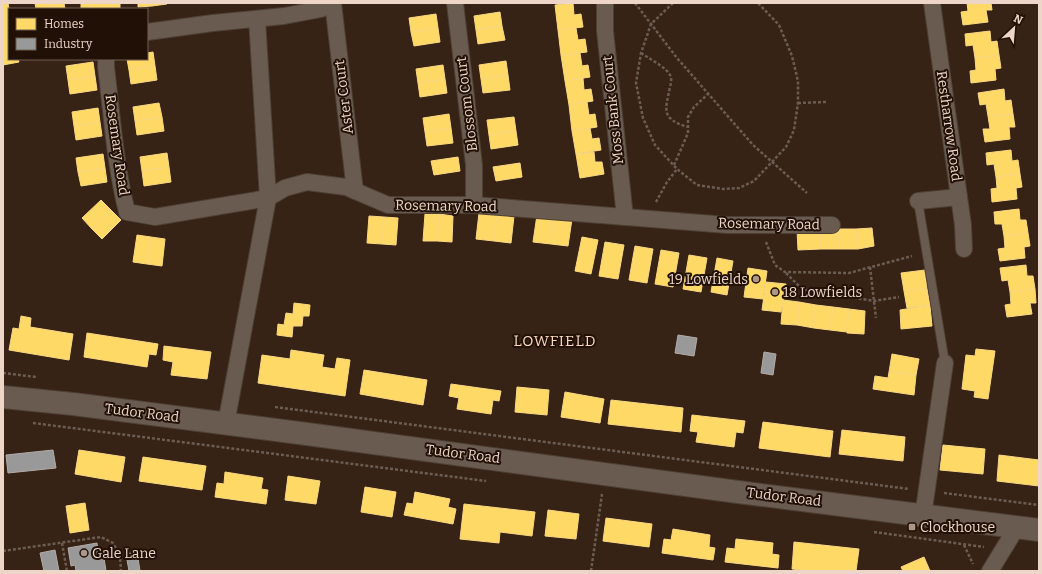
<svg xmlns="http://www.w3.org/2000/svg" width="1042" height="574" font-family="Bitter,serif">
<style>
.homes{fill:#ffd966;stroke:#fad883}
.industry{fill:#999;stroke:#b2aba7}
.lines{fill:none;stroke-linecap:round;stroke-linejoin:round}
.lane-casing{stroke:#4e3f35;stroke-width:10}
.street-casing{stroke:#4e3f35;stroke-width:18}
.secondary-casing{stroke:#4e3f35;stroke-width:24}
.path{stroke:#6b5d53;stroke-width:2.5;stroke-dasharray:3 2;stroke-linecap:butt}
.lane{stroke:#695b50;stroke-width:8}
.street{stroke:#695b50;stroke-width:16}
.secondary{stroke:#695b50;stroke-width:22}
.poi-dot{fill:#ad9789;stroke:#201006;stroke-width:1.5}
.labels{text-anchor:middle;dominant-baseline:central;stroke-width:4;stroke-linejoin:round;paint-order:stroke}
.street-label{font-size:14px;fill:#edd6c7;stroke:#201006}
.poi-label{font-size:14px;fill:#edd6c7;stroke:#201006;text-anchor:start}
.neighbourhood-label{font-size:15px;letter-spacing:1px;fill:#fcd8c0;stroke:#201006}
</style>
<rect width="100%" height="100%" fill="#362315"/>
<g class="homes">
<path d="M3,3H8L9,9V59H18L19,62L3,65Z"/>
<path d="M35,3H50V9H36Z"/>
<path d="M50,3H64L65,9H50Z"/>
<path d="M81,3H100L101,9H81Z"/>
<path d="M100,3H120V9H101Z"/>
<path d="M138,3H152V6L138,7Z"/>
<path d="M152,3H167V4L152,6Z"/>
<path d="M573,3L574,15L581,14L583,27L558,30L555,5Z"/>
<path d="M967,3H991L992,10H986L988,22L963,25L961,12L968,11Z"/>
<path d="M500,12L502,26L476,30L474,16Z"/>
<path d="M436,14L438,28L411,32L409,18Z"/>
<path d="M502,26L505,40L478,44L476,30Z"/>
<path d="M438,28L440,42L414,46L411,32Z"/>
<path d="M576,28L578,40L585,39L587,52L561,55L558,30Z"/>
<path d="M990,31L991,42L997,41L999,55L975,58L973,45L966,46L965,34Z"/>
<path d="M153,52L155,66L129,70L127,59H147V53Z"/>
<path d="M580,53L582,66L588,65L590,77L565,81L561,55Z"/>
<path d="M999,55L1001,68L995,69L996,80L971,83L970,71L976,70L975,58Z"/>
<path d="M506,61L508,75L481,79L479,65Z"/>
<path d="M93,62L95,76L68,80L66,66Z"/>
<path d="M443,65L445,79L418,83L416,69Z"/>
<path d="M155,66L157,80L131,84L129,70Z"/>
<path d="M508,75L510,90L483,93L481,79Z"/>
<path d="M95,76L97,90L70,94L68,80Z"/>
<path d="M583,78L584,90L591,89L593,101L569,105L565,81Z"/>
<path d="M445,79L447,93L420,97L418,83Z"/>
<path d="M1004,89L1005,101L1011,100L1013,114L988,116L986,104L980,105L978,93Z"/>
<path d="M587,102L589,115L595,114L597,127L572,131L569,105Z"/>
<path d="M159,103L162,117L135,121L133,107Z"/>
<path d="M98,108L100,122L74,126L72,112Z"/>
<path d="M449,114L451,128L425,132L423,118Z"/>
<path d="M1013,114L1015,127H1009L1010,139L985,142L983,129H990L988,116Z"/>
<path d="M162,117L164,131L137,135L135,121Z"/>
<path d="M514,117L516,131L489,135L487,120Z"/>
<path d="M100,122L102,136L76,140L74,126Z"/>
<path d="M451,128L453,143L427,146L425,132Z"/>
<path d="M590,128L592,139L599,138L601,150L576,154L572,131Z"/>
<path d="M516,131L518,145L491,149L489,135Z"/>
<path d="M1011,150L1012,161L1018,160L1020,174L996,177L994,164L987,165L986,153Z"/>
<path d="M594,152L595,162H602L604,174L580,178L576,154Z"/>
<path d="M167,153L169,167L142,171L140,157Z"/>
<path d="M103,154L105,168L78,172L76,158Z"/>
<path d="M458,157L460,171L434,175L431,161Z"/>
<path d="M520,163L522,177L496,181L493,167Z"/>
<path d="M169,167L171,182L144,186L142,171Z"/>
<path d="M105,168L107,182L81,186L78,172Z"/>
<path d="M1020,174L1022,187L1016,188L1017,199L992,202L991,189L997,188L996,177Z"/>
<path d="M101,200L111,210L92,229L82,218Z"/>
<path d="M1019,209L1020,220H1026L1028,233L1004,236L1002,224H995L994,212Z"/>
<path d="M111,210L121,220L102,239L92,229Z"/>
<path d="M479,213L497,214L494,241L476,239Z"/>
<path d="M425,214H439L437,241H423Z"/>
<path d="M439,214L453,216L452,242L437,241Z"/>
<path d="M497,214L514,216L511,243L494,241Z"/>
<path d="M537,215L554,217L551,244L533,242Z"/>
<path d="M369,216L384,217L382,244L367,243Z"/>
<path d="M384,217L398,218L396,245L382,244Z"/>
<path d="M554,217L572,219L568,246L551,244Z"/>
<path d="M872,228L874,246L858,249L856,229Z"/>
<path d="M837,229L839,249H821L820,230Z"/>
<path d="M837,229H856L858,249H839Z"/>
<path d="M797,230H820L821,249L798,250Z"/>
<path d="M1028,233L1030,246L1024,247L1025,258L1000,261L998,249L1005,248L1004,236Z"/>
<path d="M137,235L151,237L147,264L133,262Z"/>
<path d="M151,237L165,239L162,266L147,264Z"/>
<path d="M582,237L598,240L591,274L575,271Z"/>
<path d="M605,242L624,245L618,279L599,276Z"/>
<path d="M635,246L653,249L647,283L629,280Z"/>
<path d="M661,250L679,253L673,287L655,284Z"/>
<path d="M689,255L707,258L701,292L683,289Z"/>
<path d="M717,258L733,261L727,295L711,292Z"/>
<path d="M1026,265L1027,276H1033L1035,289L1010,292L1008,280L1002,281L1000,268Z"/>
<path d="M748,268L767,271L763,299L744,297Z"/>
<path d="M925,270L927,288L904,291L901,273Z"/>
<path d="M766,282L786,284L781,312L762,310Z"/>
<path d="M927,288L930,305L907,308L904,291Z"/>
<path d="M1035,289L1036,303H1030L1032,314L1007,317L1005,305L1011,304L1010,292Z"/>
<path d="M783,300L799,302L797,325L781,324Z"/>
<path d="M799,302L816,305L814,328L797,325Z"/>
<path d="M294,303L310,305L309,316H303L302,326H293L292,337L277,335L278,324L284,325L286,313L293,314Z"/>
<path d="M816,305L833,307L830,330L814,328Z"/>
<path d="M930,305L932,326L901,329L900,310Z"/>
<path d="M833,307L849,309L847,332L830,330Z"/>
<path d="M849,309L865,311L864,334L847,333Z"/>
<path d="M21,316L31,318L30,327L73,334L69,360L9,350L13,328L19,329Z"/>
<path d="M87,333L158,344L156,355L149,354L147,367L84,357Z"/>
<path d="M164,346L211,352L207,379L171,375L173,362L163,360Z"/>
<path d="M976,349L995,351L988,399L974,397L975,391L962,389L966,355L975,356Z"/>
<path d="M291,350L324,355L322,367L335,369L337,358L350,360L345,396L258,383L262,355L290,359Z"/>
<path d="M892,354L919,359L916,375L889,372Z"/>
<path d="M364,370L427,380L423,405L360,394Z"/>
<path d="M889,372L916,375L914,395L873,389L875,376L888,378Z"/>
<path d="M451,384L501,391L499,401L493,400L491,414L457,409L459,398L449,396Z"/>
<path d="M517,387L549,390L547,415L515,412Z"/>
<path d="M565,392L604,399L600,423L561,417Z"/>
<path d="M611,400L683,408L681,432L608,424Z"/>
<path d="M692,415L745,421L743,433L736,432L734,447L696,442L698,432L690,431Z"/>
<path d="M763,422L833,431L830,457L759,448Z"/>
<path d="M842,430L905,437L903,461L839,454Z"/>
<path d="M943,445L985,449L983,474L940,470Z"/>
<path d="M79,450L125,457L121,482L75,474Z"/>
<path d="M999,455L1039,460V486L997,481Z"/>
<path d="M143,457L206,466L202,490L139,481Z"/>
<path d="M225,472L263,478L261,489L268,490L266,504L215,497L217,483L224,484Z"/>
<path d="M288,476L320,481L316,504L285,500Z"/>
<path d="M365,487L396,492L392,517L361,512Z"/>
<path d="M415,492L450,499L448,507L456,509L453,524L404,515L407,503L413,504Z"/>
<path d="M85,503L89,530L70,533L66,506Z"/>
<path d="M464,504L535,512L532,536L500,532L499,543L460,539Z"/>
<path d="M548,510L579,514L576,539L545,536Z"/>
<path d="M606,518L652,524L649,547L603,541Z"/>
<path d="M673,529L710,535L709,547L715,548L713,560L662,553L664,539L671,540Z"/>
<path d="M736,539L773,543L772,554L779,555L778,568L725,562L727,548L735,549Z"/>
<path d="M794,542L859,549L856,571H811L792,569Z"/>
<path d="M924,557L930,571H903L901,567Z"/>
</g>
<g class="industry">
<path d="M678,335L697,338L694,356L675,353Z"/>
<path d="M764,352L776,354L773,375L761,373Z"/>
<path d="M53,450L56,468L8,473L6,455Z"/>
<path d="M97,543L99,559L104,558L106,571H76L75,565L71,566L68,548Z"/>
<path d="M55,550L59,571H44L40,553Z"/>
<path d="M137,552L140,571H129L126,554Z"/>
</g>
<g class="lines">
<defs>
<path id="lane" d="M918,201L945,363"/>
<g id="street">
<path d="M333,3L355,191"/>
<path d="M455,3L474,165V205"/>
<path d="M605,3V31L625,217"/>
<path d="M932,3L959,197L963,225L964,249"/>
<path d="M147,32L213,23L284,16L321,9L332,3"/>
<path d="M106,59V67C112,115 115,165 127,212L155,217L268,198L285,188L307,182L346,187L388,205H474L727,225H832"/>
<path d="M918,201L959,197"/>
<path d="M226,424L268,198L257,19"/>
<path d="M923,516L945,363"/>
<path d="M990,571L1017,527"/>
</g>
<path id="secondary" d="M3,397L73,404L307,434L738,492L1039,530"/>
</defs>
<use href="#lane" class="lane-casing"/>
<use href="#street" class="street-casing"/>
<use href="#secondary" class="secondary-casing"/>
<g class="path">
<path d="M635,3L677,58L753,145L807,193"/>
<path d="M673,3L651,24L641,53L636,83L643,118L655,145L677,169L697,185L723,189L739,188L754,181L786,147L794,130L798,103V81L792,56L779,25L758,3"/>
<path d="M641,53C648,58 666,67 670,75C672,79 671,83 670,87C665,111 661,118 687,127"/>
<path d="M798,103L826,102"/>
<path d="M674,165L688,133V117L694,107L708,94"/>
<path d="M656,202L667,182L677,169"/>
<path d="M766,242L775,265L785,272L849,273L912,256"/>
<path d="M870,267L876,318"/>
<path d="M786,273L802,289L874,301L899,297"/>
<path d="M3,373L36,377"/>
<path d="M275,407L909,489"/>
<path d="M33,423L486,481"/>
<path d="M944,493L1039,505"/>
<path d="M874,532L984,547"/>
<path d="M62,543L67,571"/>
<path d="M964,545L973,564"/>
<path d="M3,551L101,537L113,543L120,556L121,571"/>
<path d="M591,571L602,494"/>
</g>
<use href="#lane" class="lane"/>
<use href="#street" class="street"/>
<use href="#secondary" class="secondary"/>
</g>
<g class="poi-dot">
<circle cx="756" cy="279" r="4"/>
<circle cx="775" cy="292" r="4"/>
<rect x="908" y="523" width="8" height="8" rx="2"/>
<circle cx="84" cy="553" r="4"/>
</g>
<g class="labels">
<g class="street-label">
<text transform="translate(344 97) rotate(-97)">Aster Court</text>
<text transform="translate(467 104) rotate(-97)">Blossom Court</text>
<text transform="translate(613 110) rotate(-96)">Moss Bank Court</text>
<text transform="translate(949 126) rotate(82)">Restharrow Road</text>
<text transform="translate(117 145) rotate(82)">Rosemary Road</text>
<text transform="translate(446 206) rotate(1)">Rosemary Road</text>
<text transform="translate(769 224) rotate(1)">Rosemary Road</text>
<text transform="translate(142 413) rotate(7)">Tudor Road</text>
<text transform="translate(463 454) rotate(7)">Tudor Road</text>
<text transform="translate(784 497) rotate(7)">Tudor Road</text>
</g>
<g class="poi-label">
<text x="748" y="279" text-anchor="end">19 Lowfields</text>
<text x="783" y="292">18 Lowfields</text>
<text x="920" y="527">Clockhouse</text>
<text x="92" y="553">Gale Lane</text>
</g>
<g class="neighbourhood-label">
<text x="555" y="341">LOWFIELD</text>
</g>
</g>
<rect width="1042" height="574" fill="none" stroke="#edd6c7" stroke-width="8"/>
<rect x="8" y="8" width="140" height="52" fill="#201006" stroke="#725f53"/>
<rect x="16" y="18" width="20" height="12" fill="#ffd966" stroke="#725f53"/>
<text x="44" y="28" font-size="12" fill="#edd6c7">Homes</text>
<rect x="16" y="38" width="20" height="12" fill="#999999" stroke="#725f53"/>
<text x="44" y="48" font-size="12" fill="#edd6c7">Industry</text>
<g transform="translate(1014 28) rotate(26)" stroke="#201006" stroke-width="3" paint-order="stroke">
<path d="M0-3L7 15L0 10L-7 15Z" fill="#edd6c7"/>
<text y="-6" font-size="11" font-weight="bold" text-anchor="middle" fill="#edd6c7">N</text>
</g>
</svg>
